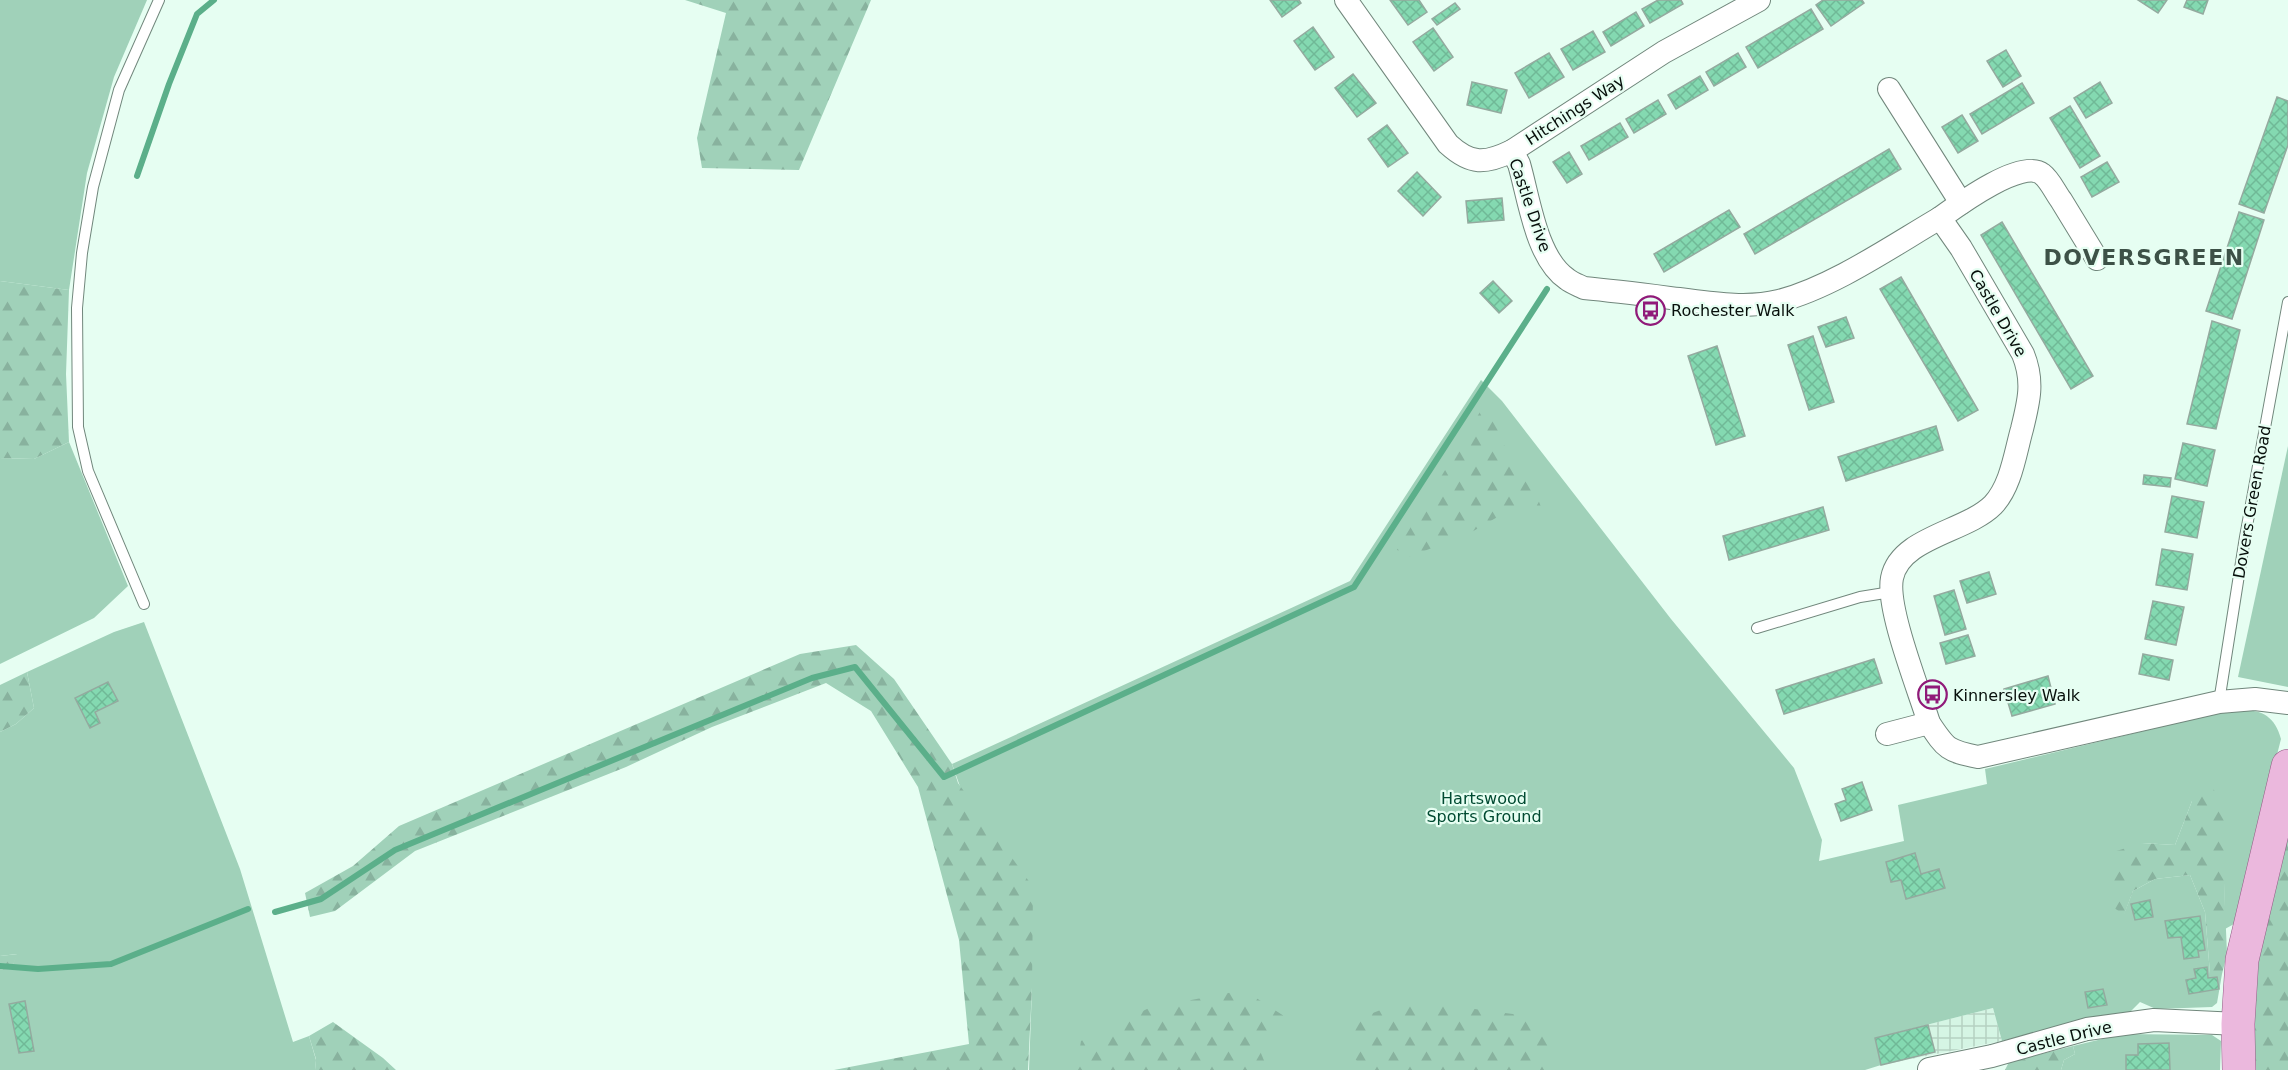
<svg xmlns="http://www.w3.org/2000/svg" width="2288" height="1070" font-family="'DejaVu Sans',sans-serif">
<style>
.industrial{fill:url(#industrial-grid)}
.green{fill:#a0d1b9}
.forest{fill:url(#forest-firs)}
.lines{fill:none;stroke-linecap:round;stroke-linejoin:round}
.stream{stroke:#5baf8a;stroke-width:6}
.building{fill:url(#building-cross-hatch);stroke:#94aa9f;stroke-width:1.5}
.lane-casing{stroke:#71877c;stroke-width:12}
.street-casing{stroke:#71877c;stroke-width:24}
.primary-casing{stroke:#925e85;stroke-width:34}
.lane{stroke:#fff;stroke-width:10}
.street{stroke:#fff;stroke-width:22}
.primary{stroke:#ebb8dd;stroke-width:33}
.labels{text-anchor:middle;dominant-baseline:central;stroke-width:4.5;stroke-linejoin:round;paint-order:stroke}
.street-label{font-size:16px;fill:#070f0b;stroke:#e6fef2}
.poi-label{font-size:16px;fill:#070f0b;stroke:#e6fef2;text-anchor:start}
.park-label{font-size:16px;fill:#004a31;stroke:#e6fef2}
.district-label{font-size:22px;font-weight:bold;letter-spacing:1.5px;fill:#3d5147;stroke:#e6fef2}
</style>
<defs>
<pattern id="industrial-grid" width="8" height="8" patternUnits="userSpaceOnUse" patternTransform="scale(1.5)"><rect width="8" height="8" fill="#d5f5e4"/><path d="M0 4h8M4 0v8" fill="none" stroke="#b5d1c2"/></pattern>
<pattern id="forest-firs" width="22" height="20" patternUnits="userSpaceOnUse" patternTransform="scale(1.5)"><rect width="22" height="20" fill="#a0d1b9"/><path d="M5 1l3.5 6h-7zM16 11l3.5 6h-7z" fill="#88b29e"/></pattern>
<pattern id="building-cross-hatch" width="8" height="8" patternUnits="userSpaceOnUse" patternTransform="scale(1.5)"><rect width="8" height="8" fill="#84d9b1"/><path d="M0 0l8 8M0 8l8-8" fill="none" stroke="#70b997"/></pattern>
</defs>
<rect width="100%" height="100%" fill="#e6fef2"/>
<path class="industrial" d="M1993,1008L2002,1041L1881,1065L1875,1038Z"/>
<g class="green">
<path d="M0,0H147L114,77L87,173L69,290L0,281Z"/>
<path d="M1481,380L1502,401L1671,619L1794,768L1822,840L1819,861L1904,841L1898,805L1987,784L1985,769L2223,712C2251,708 2273,708 2281,739L2234,924L2225,929L2224,883L2192,801L2175,845L2142,843L2124,914L2133,891L2155,879L2190,875L2205,912L2210,974H2222L2217,1003L2212,1007L2156,1009L2140,1002L2129,1013L2088,1019L2002,1041L1993,1008L1875,1038L1881,1065L1865,1070H1029L1032,988L952,764L1350,581Z"/>
<path d="M69,442L128,586L94,618L0,664V458L34,459Z"/>
<path d="M2288,446V687L2238,677Z"/>
<path d="M144,622L240,869L293,1042L309,1036L316,1060L315,1070H0V970L11,969L17,954L0,956V732L16,724L34,708L27,672L114,632Z"/>
<path d="M2123,1034L2212,1035L2221,1041L2220,1070H2061L2064,1060L2075,1054L2073,1046Z"/>
</g>
<g class="forest">
<path d="M685,0H871L799,170L702,168L697,138L726,13Z"/>
<path d="M0,281L69,290L66,374L69,442L34,459L0,458Z"/>
<path d="M1493,409L1502,443L1527,470L1541,507L1518,505L1470,533L1409,557L1397,550L1480,412Z"/>
<path d="M856,645L894,679L952,764L958,783L1033,887L1032,988L1028,1070H834L969,1044L959,940L918,787L871,711L826,683L712,727L626,767L415,851L335,911L310,917L305,893L353,866L399,826L800,654Z"/>
<path d="M27,672L34,708L16,724L0,732V685Z"/>
<path d="M2213,788L2225,812L2224,883L2227,954L2222,974H2210L2205,912L2190,875L2155,879L2133,891L2124,915L2113,907L2110,853L2142,843L2175,845L2192,801Z"/>
<path d="M2288,817V1070H2248L2255,955Z"/>
<path d="M18,954L11,969L0,970V956Z"/>
<path d="M1244,990L1284,1016L1260,1051L1268,1070H1076L1081,1041L1149,1008Z"/>
<path d="M1399,1003L1452,1006L1528,1016L1565,1039L1545,1070H1366L1351,1055L1357,1019Z"/>
<path d="M333,1022L383,1058L396,1070H315L316,1059L309,1036Z"/>
<path d="M2073,1046L2075,1054L2064,1060L2061,1070H2005L2009,1062Z"/>
</g>
<g class="lines">
<g class="stream">
<path d="M137,176L169,84L197,14L214,0"/>
<path d="M275,912L321,899L395,850L812,678L855,667L944,777L1354,587L1547,289"/>
<path d="M0,966L38,969L111,964L248,909"/>
</g>
</g>
<g class="building">
<path d="M1270,0H1299L1301,3L1282,17Z"/>
<path d="M1390,0H1419L1427,12L1408,25Z"/>
<path d="M1658,0H1681L1683,4L1650,23L1642,9Z"/>
<path d="M1823,0H1862L1864,3L1831,26L1816,5Z"/>
<path d="M2138,0H2167L2158,13Z"/>
<path d="M2187,0H2208L2203,14L2184,7Z"/>
<path d="M1455,3L1460,9L1437,25L1432,19Z"/>
<path d="M1811,9L1823,29L1758,68L1746,47Z"/>
<path d="M1636,12L1644,26L1611,46L1603,32Z"/>
<path d="M1313,27L1334,57L1315,70L1294,41Z"/>
<path d="M1433,28L1453,57L1434,71L1413,42Z"/>
<path d="M1593,31L1605,52L1573,70L1561,49Z"/>
<path d="M2006,50L2021,76L2003,87L1987,61Z"/>
<path d="M1549,53L1564,77L1529,98L1515,73Z"/>
<path d="M1738,53L1746,67L1714,86L1706,72Z"/>
<path d="M1353,74L1376,103L1357,117L1335,88Z"/>
<path d="M1700,76L1708,90L1676,109L1668,95Z"/>
<path d="M1472,82L1507,90L1501,113L1467,105Z"/>
<path d="M2100,82L2112,103L2086,118L2074,98Z"/>
<path d="M2022,83L2034,103L1982,134L1970,114Z"/>
<path d="M2277,97L2288,101V145L2264,213L2239,204Z"/>
<path d="M1658,100L1666,114L1634,133L1626,119Z"/>
<path d="M2070,106L2100,156L2080,168L2050,118Z"/>
<path d="M1962,115L1978,141L1958,153L1942,127Z"/>
<path d="M1620,123L1628,137L1589,160L1581,146Z"/>
<path d="M1387,125L1408,153L1388,167L1368,139Z"/>
<path d="M1889,149L1901,169L1755,254L1744,234Z"/>
<path d="M1569,152L1582,174L1567,183L1553,162Z"/>
<path d="M2107,162L2119,182L2092,197L2081,177Z"/>
<path d="M1417,172L1441,197L1423,216L1398,191Z"/>
<path d="M1502,198L1504,220L1468,223L1466,201Z"/>
<path d="M1729,210L1740,227L1664,272L1654,254Z"/>
<path d="M2239,212L2264,220L2232,319L2206,311Z"/>
<path d="M2002,222L2093,376L2071,389L1981,235Z"/>
<path d="M1901,277L1978,410L1958,421L1880,289Z"/>
<path d="M1493,281L1512,301L1499,313L1480,293Z"/>
<path d="M1846,317L1854,338L1826,347L1818,327Z"/>
<path d="M2212,321L2240,330L2216,429L2187,424Z"/>
<path d="M1813,336L1834,402L1809,410L1788,345Z"/>
<path d="M1717,346L1745,436L1716,445L1688,356Z"/>
<path d="M1936,426L1943,450L1846,481L1838,457Z"/>
<path d="M2183,443L2215,450L2207,486L2175,479Z"/>
<path d="M2144,475L2171,478L2170,487L2143,484Z"/>
<path d="M2172,496L2204,502L2197,538L2165,532Z"/>
<path d="M1823,507L1829,530L1729,560L1723,536Z"/>
<path d="M2162,549L2193,554L2187,590L2156,585Z"/>
<path d="M1989,572L1996,594L1967,603L1960,581Z"/>
<path d="M1954,590L1966,629L1945,635L1934,596Z"/>
<path d="M2153,601L2184,607L2176,645L2145,639Z"/>
<path d="M1968,635L1975,656L1946,664L1940,643Z"/>
<path d="M2143,654L2173,660L2169,680L2139,674Z"/>
<path d="M1874,659L1882,683L1784,714L1776,690Z"/>
<path d="M2048,676L2055,704L2012,716L2004,689Z"/>
<path d="M108,682L118,701L95,712L100,723L90,728L75,698Z"/>
<path d="M1862,782L1872,810L1841,821L1835,804L1846,800L1842,789Z"/>
<path d="M1915,853L1921,874L1939,869L1945,888L1906,899L1901,880L1891,882L1886,862Z"/>
<path d="M2150,900L2153,917L2135,920L2131,904Z"/>
<path d="M2200,916L2205,950L2198,951L2199,957L2184,959L2181,937L2168,938L2165,921Z"/>
<path d="M2207,967L2208,978L2217,977L2219,989L2189,994L2186,980L2196,978L2194,969Z"/>
<path d="M2103,989L2107,1005L2088,1008L2085,992Z"/>
<path d="M25,1001L34,1051L19,1053L9,1004Z"/>
<path d="M1928,1025L1935,1052L1881,1065L1875,1038Z"/>
<path d="M2169,1043L2170,1070H2126V1055H2138V1044Z"/>
</g>
<g class="lines">
<defs>
<g id="lane">
<path d="M144,604L88,471L78,427L77,308L82,253L93,187L119,90L159,0"/>
<path d="M1757,628L1860,597L1891,592"/>
<path d="M2219,702L2245,537L2288,302"/>
</g>
<g id="street">
<path d="M1346,0L1448,144C1471,165 1485,164 1512,151L1664,52L1759,0"/>
<path d="M1889,89L1961,203"/>
<path d="M1512,151L1519,164C1529,198 1536,258 1567,279C1572,283 1578,285 1584,288C1616,291 1647,295 1679,299C1711,303 1747,309 1779,301C1833,287 1892,246 1940,218L1961,248L2023,354C2034,381 2029,401 2022,429C2015,454 2011,486 1993,505C1966,532 1900,537 1892,578C1886,608 1919,690 1929,723C1946,749 1948,751 1978,757L2219,702L2255,699L2288,703"/>
<path d="M1940,218C1958,205 2022,158 2042,174C2050,180 2055,192 2061,200C2073,220 2085,239 2097,259"/>
<path d="M1887,734L1929,723"/>
<path d="M1929,1069L1992,1056L2087,1029L2154,1020L2238,1024"/>
</g>
<path id="primary" d="M2239,1070L2238,1024L2242,960L2288,766"/>
</defs>
<use href="#lane" class="lane-casing"/>
<use href="#street" class="street-casing"/>
<use href="#primary" class="primary-casing"/>
<use href="#lane" class="lane"/>
<use href="#street" class="street"/>
<use href="#primary" class="primary"/>
</g>
<defs>
<symbol id="bus-ring" viewBox="-11 -11 22 22"><circle r="9.5" fill="#e6fef2" stroke="#901a79" stroke-width="1.5"/><path d="M-5-6H5V4H4V6H2V4H-2V6H-4V4H-5ZM-3.5-4V0h7V-4ZM-3.5 1.2v1.5H-2V1.2ZM2 1.2v1.5H3.5V1.2Z" fill="#901a79"/></symbol>
</defs>
<g fill-rule="evenodd">
<use href="#bus-ring" x="1634" y="294" width="33" height="33"/>
<use href="#bus-ring" x="1916" y="678" width="33" height="33"/>
</g>
<g class="labels">
<g class="street-label">
<text transform="translate(1575 110) rotate(-33)">Hitchings Way</text>
<text transform="translate(1530 205) rotate(71)">Castle Drive</text>
<text transform="translate(1998 313) rotate(60)">Castle Drive</text>
<text transform="translate(2252 502) rotate(-80)">Dovers Green Road</text>
<text transform="translate(2064 1038) rotate(-14)">Castle Drive</text>
</g>
<g class="poi-label">
<text x="1671" y="310">Rochester Walk</text>
<text x="1953" y="695">Kinnersley Walk</text>
</g>
<g class="park-label">
<text x="1484" y="798">Hartswood<tspan x="1484" dy="18">Sports Ground</tspan></text>
</g>
<g class="district-label">
<text x="2144" y="257">DOVERSGREEN</text>
</g>
</g>
</svg>
